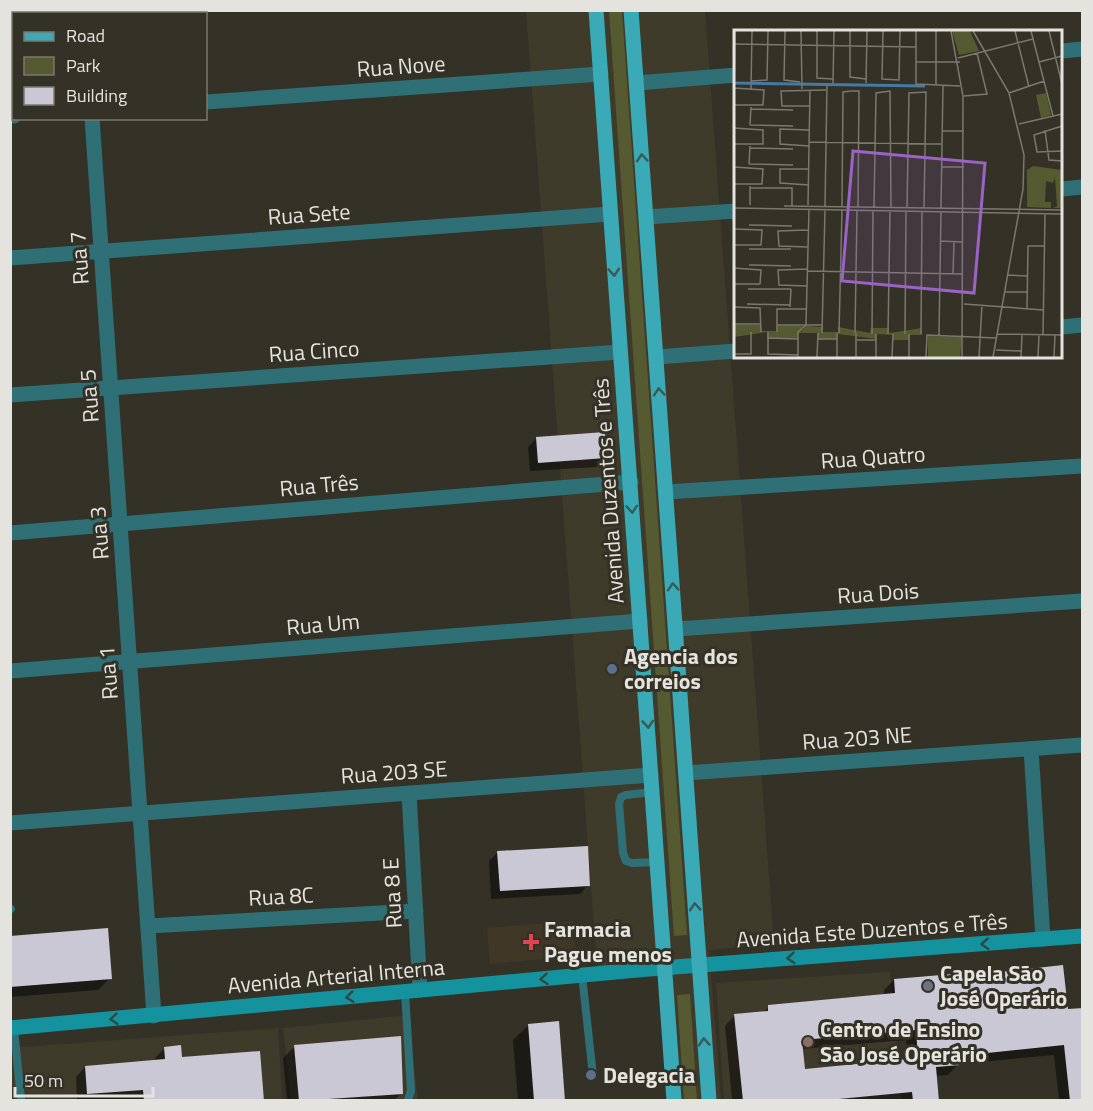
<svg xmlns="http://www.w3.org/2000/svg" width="1093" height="1111" font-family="'Titillium Web',sans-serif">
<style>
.built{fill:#3f3b2b}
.medical{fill:#413727}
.green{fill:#565a30}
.shadow{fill:#0007;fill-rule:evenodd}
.building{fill:#cac8d5;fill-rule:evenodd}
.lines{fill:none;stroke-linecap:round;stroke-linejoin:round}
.service{stroke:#2f7077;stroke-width:8}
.minor{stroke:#2f7077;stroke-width:15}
.secondary{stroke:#14939f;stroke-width:15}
.primary{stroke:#39aab6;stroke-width:15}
.oneway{stroke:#365b58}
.oneway2{stroke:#2c4a44}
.service-dot{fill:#5c6f8a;stroke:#343126;stroke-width:2}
.health-dot{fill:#e0444e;stroke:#343126;stroke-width:2}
.worship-dot{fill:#6b7280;stroke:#343126;stroke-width:2}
.education-dot{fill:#8d6e63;stroke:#343126;stroke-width:2}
.labels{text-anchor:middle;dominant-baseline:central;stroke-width:6;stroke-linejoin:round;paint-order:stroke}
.street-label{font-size:22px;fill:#e5e3dd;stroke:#343126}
.poi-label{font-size:22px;font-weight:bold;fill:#e5e3dd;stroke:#343126;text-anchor:start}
.inset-river{fill:none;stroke:#447aa4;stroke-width:3}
.inset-road{fill:none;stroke:#7b786f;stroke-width:1.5}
.view{fill:#9b63c8;fill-opacity:0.15;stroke:#9b63c8;stroke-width:3}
.inset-edge{fill:none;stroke:#e5e3dd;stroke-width:3}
</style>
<rect width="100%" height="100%" fill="#343126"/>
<g class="built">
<path d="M526,11H705L774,944L709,950L721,1100H666L659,977L598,980Z"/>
<path d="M890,972L902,1100H724L716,983Z"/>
<path d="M408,1015L418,1100H291L283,1028Z"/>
<path d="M278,1028L282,1100H11V1048Z"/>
</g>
<path class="medical" d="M573,921L576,956L490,964L487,928Z"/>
<g class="green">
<path d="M609,11H622L687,935L674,936Z"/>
<path d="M690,994L697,1100H684L677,995Z"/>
</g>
<g class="shadow">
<path d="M537,438L605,458L596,467L530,471L528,447Z"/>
<path d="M498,852L588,885L580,894L491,899L489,861Z"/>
<path d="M10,938L110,978L98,990L10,997Z"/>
<path d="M951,979L1067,1011L1082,1100H1059L1054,1055L958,1064L948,1075L935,1076L937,1100H732L725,1026L735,1015L762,1013L769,1007L884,996V990L894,980ZM906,1040L908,1061L803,1071L801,1049Z"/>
<path d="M529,1025L564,1100H518L513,1040Z"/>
<path d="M295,1046L402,1093L394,1100H287L283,1058Z"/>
<path d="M165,1048L181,1059L264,1097V1100H77L76,1077L85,1067L155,1062V1058Z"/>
</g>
<g class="building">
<path d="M605,432L606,458L538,463L536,437Z"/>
<path d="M588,846L590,886L500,891L497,851Z"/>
<path d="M108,928L112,979L10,987V936Z"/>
<path d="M1063,965L1068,1009L1083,1008V1101H1070L1064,1045L959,1056L960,1065L936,1067L939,1101H913L912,1092L818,1101H743L734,1014L768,1011V1005L895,993L894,979L953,974V977ZM916,1030L918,1058L805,1069L802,1040Z"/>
<path d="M559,1021L565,1101H534L528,1024Z"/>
<path d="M401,1036L403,1094L299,1101L294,1045Z"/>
<path d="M181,1045L182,1057L260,1051L264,1101H144L143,1090L87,1094L85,1066L165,1059L164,1047Z"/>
</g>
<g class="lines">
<g class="service">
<path d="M652,792L626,795L621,797L619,804L623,853L626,861L632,863L658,862"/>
<path d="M10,908L11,909"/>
<path d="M582,975L593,1076"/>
<path d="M405,992L411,1091L408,1100"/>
<path d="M14,1028L21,1100"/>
</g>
<g class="minor">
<path d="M85,10V14"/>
<path d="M1062,51L1082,49"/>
<path d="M637,83L736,75"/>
<path d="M206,102L601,74"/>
<path d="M10,116H14"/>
<path d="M92,118L154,1016"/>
<path d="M1062,189L1082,187"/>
<path d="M646,217L736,211"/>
<path d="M10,258L610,214"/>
<path d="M1062,327L1082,325"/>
<path d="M657,357L736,351"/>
<path d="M10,395L620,352"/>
<path d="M666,492L1082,466"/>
<path d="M10,533L631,482"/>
<path d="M676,629L1082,601"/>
<path d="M10,671L640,621"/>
<path d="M1031,749L1043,939"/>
<path d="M686,773L1082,745"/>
<path d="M409,793L420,990"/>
<path d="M10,823L651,775"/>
<path d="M148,926L416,911"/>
</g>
<path class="secondary" d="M10,1028L648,969L1082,936"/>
<g class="primary">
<path d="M596,10L674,1100"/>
<path d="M631,10L709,1100"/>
</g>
</g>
<defs><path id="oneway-chevron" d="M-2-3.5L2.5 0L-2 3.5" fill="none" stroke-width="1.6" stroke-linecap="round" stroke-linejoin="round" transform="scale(1.5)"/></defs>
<g class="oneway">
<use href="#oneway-chevron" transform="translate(642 158) rotate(-94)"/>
<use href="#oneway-chevron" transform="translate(614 272) rotate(86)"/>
<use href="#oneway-chevron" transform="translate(659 392) rotate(-94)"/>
<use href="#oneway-chevron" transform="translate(632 509) rotate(86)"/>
<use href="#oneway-chevron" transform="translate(673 587) rotate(-94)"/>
<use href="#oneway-chevron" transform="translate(648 724) rotate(86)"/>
<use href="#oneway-chevron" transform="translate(695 907) rotate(-94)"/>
<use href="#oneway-chevron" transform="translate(704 1042) rotate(-94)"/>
</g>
<g class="oneway2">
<use href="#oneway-chevron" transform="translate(985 944) rotate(176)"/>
<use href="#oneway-chevron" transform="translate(791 958) rotate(176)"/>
<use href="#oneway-chevron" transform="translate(544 979) rotate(175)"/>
<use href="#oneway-chevron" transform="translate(350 997) rotate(174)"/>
<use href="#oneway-chevron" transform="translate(114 1019) rotate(175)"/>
</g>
<g class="service-dot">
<circle cx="612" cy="669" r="6"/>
<circle cx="591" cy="1075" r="6"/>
</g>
<path class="health-dot" d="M528 933h6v6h6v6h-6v6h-6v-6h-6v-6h6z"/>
<circle class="worship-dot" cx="928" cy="986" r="6"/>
<circle class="education-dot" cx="808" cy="1042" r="6"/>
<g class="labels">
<g class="street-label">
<text transform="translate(401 66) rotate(-4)">Rua Nove</text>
<text transform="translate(309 214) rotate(-4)">Rua Sete</text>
<text transform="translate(79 258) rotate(-94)">Rua 7</text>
<text transform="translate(314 351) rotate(-4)">Rua Cinco</text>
<text transform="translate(89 396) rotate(-94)">Rua 5</text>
<text transform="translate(873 457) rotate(-4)">Rua Quatro</text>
<text transform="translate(319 485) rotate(-5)">Rua Três</text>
<text transform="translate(608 491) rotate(-94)">Avenida Duzentos e Três</text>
<text transform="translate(99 533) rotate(-94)">Rua 3</text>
<text transform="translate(878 593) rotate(-4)">Rua Dois</text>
<text transform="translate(323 624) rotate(-5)">Rua Um</text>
<text transform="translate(108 673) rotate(-94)">Rua 1</text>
<text transform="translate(857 738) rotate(-4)">Rua 203 NE</text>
<text transform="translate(394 772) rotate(-4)">Rua 203 SE</text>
<text transform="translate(392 893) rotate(-93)">Rua 8 E</text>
<text transform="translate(281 896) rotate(-3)">Rua 8C</text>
<text transform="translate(872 930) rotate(-4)">Avenida Este Duzentos e Três</text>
<text transform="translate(336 976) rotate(-5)">Avenida Arterial Interna</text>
</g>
<g class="poi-label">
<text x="624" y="656">Agencia dos<tspan x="624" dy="25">correios</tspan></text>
<text x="544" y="929">Farmacia<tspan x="544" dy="25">Pague menos</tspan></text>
<text x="940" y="973">Capela São<tspan x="940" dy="25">José Operário</tspan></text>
<text x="820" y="1029">Centro de Ensino<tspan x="820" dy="25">São José Operário</tspan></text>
<text x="603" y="1075">Delegacia</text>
</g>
</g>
<g transform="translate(734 30)">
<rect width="328" height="328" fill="#343126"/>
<path d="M218,1H236L245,21L225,25ZM312,63L317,85L307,88L302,65ZM299,136L328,140V178H319L323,176L321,148L319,153L312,151L311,172H317V178L293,177V140ZM0,295H27L28,301H43L44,296H69L63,308H33V302L0,307ZM72,296L89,297V302H104V297L136,303L137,298H154L155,303L188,298V305H176L175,310H159V305L143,304V309L104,304V309H83V303H65ZM194,306L228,307L226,327H194Z" fill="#565a30"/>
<path class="inset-river" d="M0,53L191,56"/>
<path class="inset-road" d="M51,1L50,50L66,52M67,1L68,59M83,1V48L99,49M116,1V47L132,49M149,1L148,49L165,50L166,1M182,1V54L226,56M217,1L229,66L228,327M239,1L275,63L290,125L289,159L259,327M281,1L295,57M297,1L319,86M315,1L328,54M0,14L182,17M224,28L299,9M182,32H226M305,32L328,26M17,51L33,50L34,1M99,53L100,1M132,53L133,1M202,55V1M17,59L18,1M275,63L310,51M230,66L253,64L243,23M0,74L1,1M0,75H29L30,60L0,58M75,76H48L47,61L92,60M17,79L59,80M285,94L328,84M16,95L59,96M16,95L17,77M328,96L300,105L303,122L328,121M0,98L29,100V114H0M311,100L315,130L328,131M208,101H230M75,112L208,114M75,116L46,114V99L75,100M16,118L59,119M15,134L59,135M15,134L16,116M0,137L29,139L28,154H0M207,137H230M75,155L46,153V139H75M58,157V176M16,158H58M16,175V156M74,175L76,60M50,176L328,180M91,176L93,55M108,176L109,62L117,61H125L124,177M140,177L142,63L156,61L157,177M173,177L175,63L192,62L190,178M0,178L328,184M207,178L209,55M328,190V300M15,195L58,196M0,199L28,200L27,215H0M206,211L228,212M74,217L45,216L44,201L74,200M15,219H57M15,235L57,236M0,238L27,240L26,254H0M73,241L228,244M219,243L220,211M274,245L293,246M73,256L45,255L44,240L73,239M14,259H57M271,262H293M13,274L56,275M230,274L309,280M0,277L26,278L27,302M56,277L57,259M293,278L294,216H311M0,294H27M43,295H88M34,302V324L64,325M43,302V279H72M88,303L91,180M105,303L108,180M121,303L123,181M138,304L139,181M154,304L156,181M171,304L172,181M187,304L188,182M263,304L328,305M205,305L207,182M309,305L311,184M34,308L64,309M84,309H103M123,310H142M262,320L287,321M0,324H17V302M64,327V302L72,295L75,180M83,327L84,303M103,327V303M122,327V303M142,327V304M158,327L159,304M175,327V304M192,327L193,305L262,308M245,327L248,275M287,327L288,305M304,327L305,305M320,327L321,305"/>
<path class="view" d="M119,121L251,133L240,263L108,251Z"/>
<rect width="328" height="328" class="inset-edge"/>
</g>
<rect width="1093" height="1111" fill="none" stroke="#e5e3dd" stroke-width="24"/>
<rect x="12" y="12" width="195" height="108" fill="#343126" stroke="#7b786f" stroke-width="1.5"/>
<rect x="24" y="32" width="30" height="9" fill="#39aab6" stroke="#7b786f" stroke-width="1.5"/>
<text x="66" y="42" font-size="18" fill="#e5e3dd">Road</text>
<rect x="24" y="57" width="30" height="18" fill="#565a30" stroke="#7b786f" stroke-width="1.5"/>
<text x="66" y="72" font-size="18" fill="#e5e3dd">Park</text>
<rect x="24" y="87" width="30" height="18" fill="#cac8d5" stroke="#7b786f" stroke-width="1.5"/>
<text x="66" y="102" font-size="18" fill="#e5e3dd">Building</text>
<path d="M15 1087v9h138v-9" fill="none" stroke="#e5e3dd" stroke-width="3"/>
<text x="24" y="1087" font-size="18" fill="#e5e3dd" stroke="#343126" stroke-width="4.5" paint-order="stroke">50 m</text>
</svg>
